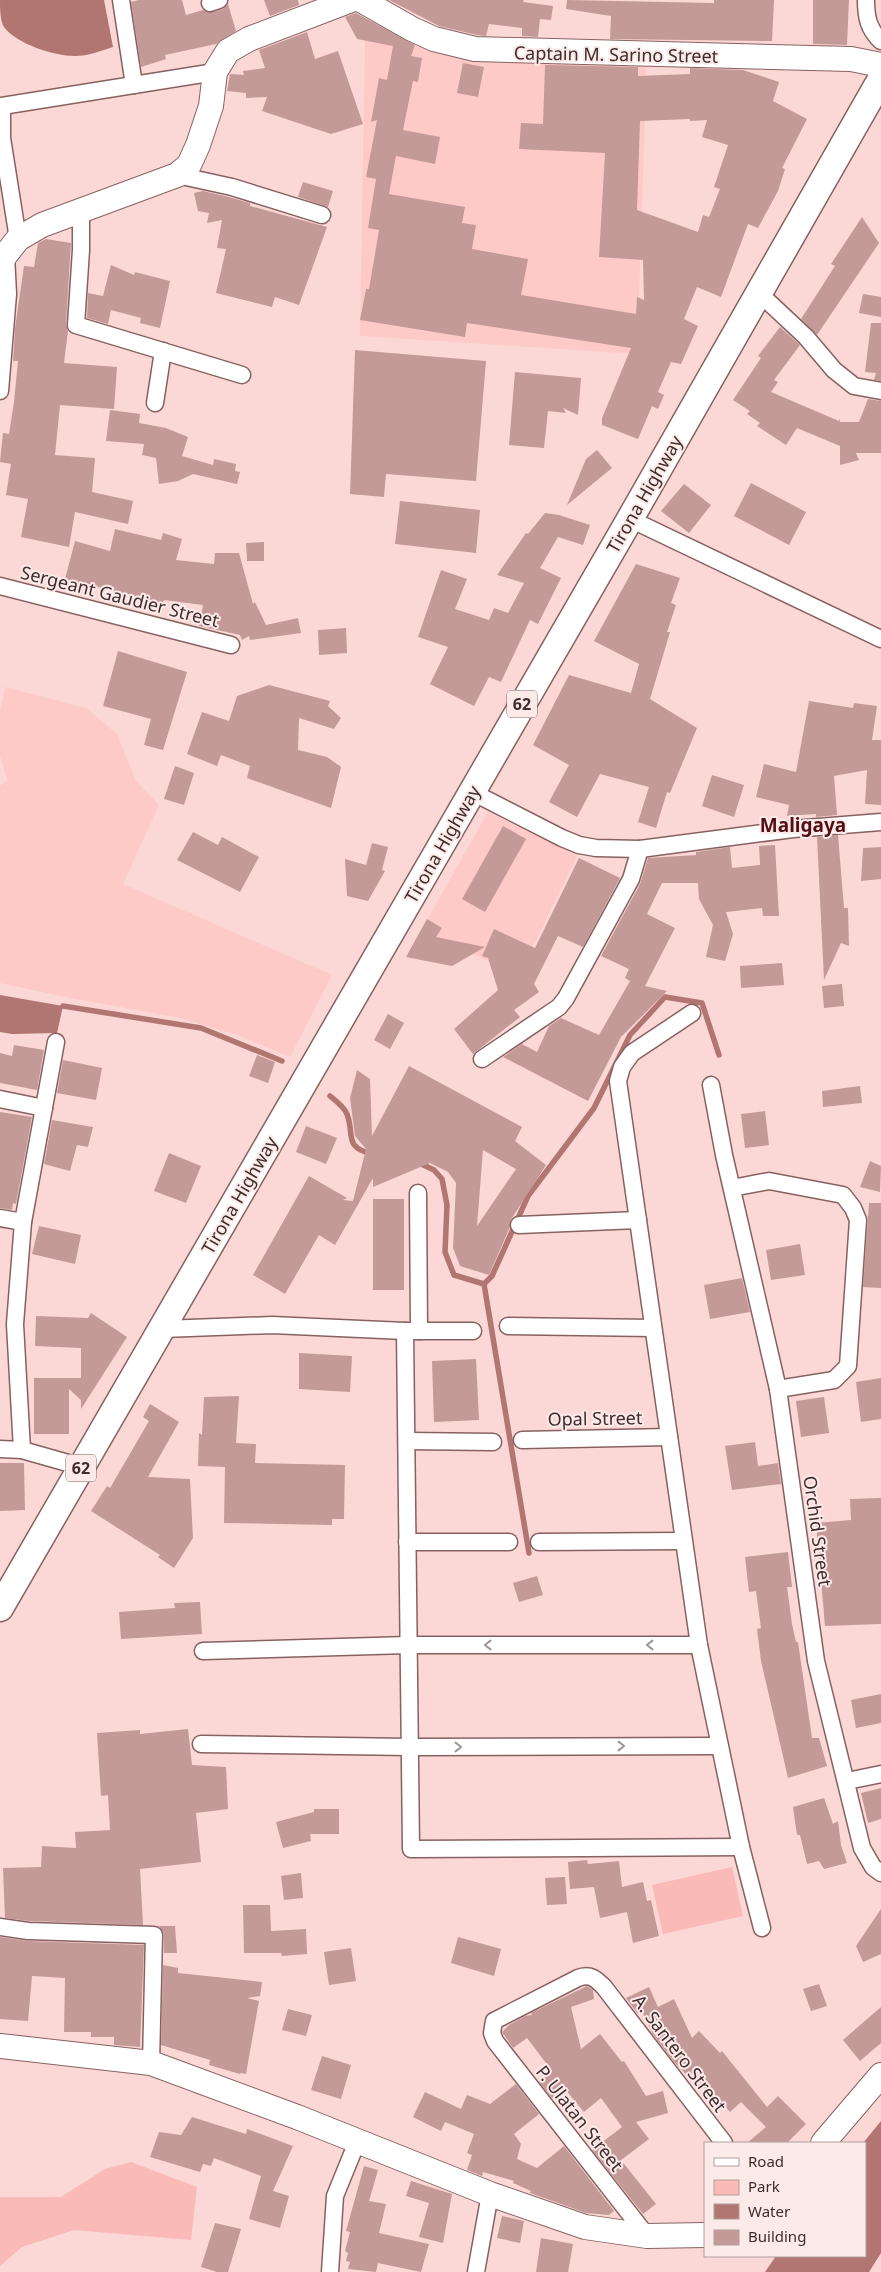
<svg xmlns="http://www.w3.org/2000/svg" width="881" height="2272" font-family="'Noto Sans',sans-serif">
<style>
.built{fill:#fecac7}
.green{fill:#fabab7}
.water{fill:#b17572}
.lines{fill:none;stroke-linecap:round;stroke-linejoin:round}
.stream{stroke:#b17572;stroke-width:5.5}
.building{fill:#c39a98;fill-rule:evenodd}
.street-casing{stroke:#876160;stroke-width:19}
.secondary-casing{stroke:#876160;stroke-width:26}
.primary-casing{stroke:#876160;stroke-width:29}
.street{stroke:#fff;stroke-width:16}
.secondary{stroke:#fff;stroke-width:24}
.primary{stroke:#fff;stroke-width:26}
.oneway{stroke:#9e9696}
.labels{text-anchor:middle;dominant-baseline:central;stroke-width:4;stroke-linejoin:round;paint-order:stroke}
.shield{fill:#fceae9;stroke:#776665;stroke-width:1}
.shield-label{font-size:16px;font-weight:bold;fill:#3e2d2c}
.street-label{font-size:18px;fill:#3e2d2c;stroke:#fceae9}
.neighbourhood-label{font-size:19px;font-weight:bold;fill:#530e13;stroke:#fceae9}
</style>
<rect width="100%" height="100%" fill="#fbd8d6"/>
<g class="built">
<path d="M365,39L493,57L647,60L637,354L360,336Z"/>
<path d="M5,687L86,708L117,734L136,781L159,805L123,884L332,975L290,1057L237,1035L180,1018L70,998L0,983V787L7,780L0,756V713Z"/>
<path d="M488,812L577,856L519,975L473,954L452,966L406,957Z"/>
</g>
<g class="green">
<path d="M732,1867L743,1916L663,1934L652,1885Z"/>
<path d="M131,2162L197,2187L191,2240L74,2230L22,2247L0,2266V2197H61L105,2169Z"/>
</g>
<g class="water">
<path d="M0,0H104L113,47C101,51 88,56 75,56C54,56 17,44 4,27C0,20 0,8 0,0Z"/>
<path d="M0,995L63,1006L57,1033L12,1034L0,1032Z"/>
<path d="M881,2121V2253L869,2272H765L776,2256H865L863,2143Z"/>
</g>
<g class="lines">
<g class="stream">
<path d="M63,1006L201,1028L282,1061"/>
<path d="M330,1096C336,1101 344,1107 347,1114C355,1135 343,1147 372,1154"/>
<path d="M417,1162L434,1170L442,1179L447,1205L445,1252L454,1275L484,1284L492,1276L528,1196L594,1108L630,1035L665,997L702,1003L719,1055"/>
<path d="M484,1284L529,1553"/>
</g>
</g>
<g class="building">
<path d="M139,0H182L186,15L203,10L213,12L223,9L228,4L236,31L216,44L165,55L166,59L141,67L131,2Z"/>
<path d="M264,0H298L299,5L270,16Z"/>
<path d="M389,0H524L523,2L553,6L551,20L540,19L538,37L522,36V28L489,24L486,36L477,35L439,26Z"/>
<path d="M567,0L714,3V0H774L772,41L610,39L611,16L566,9Z"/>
<path d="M813,0H849L847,45L813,44Z"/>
<path d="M356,13L415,45L411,56L422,58L418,82L413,81L403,130L440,137L435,164L396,156L389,194L465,207L462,223L476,225L472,249L528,259L521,295L636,314L637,297L644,300L643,260L599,257L605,153L519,149L521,123L543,124L545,65L638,67V76L690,74V68L743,70L779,82L773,101L807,119L782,168L785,169L778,191L758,228L748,224L721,297L697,287L684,319L698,326L681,364L671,362L658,392L664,395L658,409L652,406L638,439L602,425V418L631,348L467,323L465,337L360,320L366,289H369L379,230L368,228L376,179L366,177L377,120L371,122L379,78L387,80L393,46L357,39L345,17ZM690,119V121L707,120L702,137L728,145L714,187L720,189L709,217L703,215L698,232L637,210L640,121Z"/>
<path d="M307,32L315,59L338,51L363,124L331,134L262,111L267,97L246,98V93L227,91L230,74L244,75L243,71L265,68L259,50Z"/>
<path d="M463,63L484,67L478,97L457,93Z"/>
<path d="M303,182L333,191L328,207L298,197Z"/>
<path d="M203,191L229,197L250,203V206L327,227L299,305L275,297L272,307L216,293L226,249L217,248L222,220L207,223L209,213L198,211L194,193Z"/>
<path d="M862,217L879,243L817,335L801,319L835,266L831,264Z"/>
<path d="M46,239L71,243L66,324L68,331L64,363L117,367L114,409L60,405L55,455L95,458L92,492L133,501L128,524L75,512L69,547L21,537L28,499L6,495L11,464L0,462L3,433L9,434L14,402L18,361H13L15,328L24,266L34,267L38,243Z"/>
<path d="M111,265L134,275L135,272L170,281L160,328L140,323L141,318L111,310L108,324L87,318L88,293L103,296Z"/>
<path d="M863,294L881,297V317L859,313Z"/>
<path d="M871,323H881V381L874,380L876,373L865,372Z"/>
<path d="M780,327L800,345L774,380L778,382L771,392L839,421V418L840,422H859L868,399L881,401V453H856L859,460L840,465V446L797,428L786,445L757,426L760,423L747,414L750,411L733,400L761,358L758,356Z"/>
<path d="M355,350L486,361L476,481L386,474L384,497L350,494Z"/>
<path d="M515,372L581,378L578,415L563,408L566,413L548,411L544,448L509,445Z"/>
<path d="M110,410L140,414L139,423L166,428L188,437L182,456L213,465L214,459L236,464L235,471L240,472L237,484L193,474L178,481L159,484L156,458L142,455L144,444L106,441Z"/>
<path d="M597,450L612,468L567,505L586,459Z"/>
<path d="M751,483L806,512L789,545L734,516Z"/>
<path d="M684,484L711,505L689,533L661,511Z"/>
<path d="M400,501L480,510L476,553L395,544Z"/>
<path d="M545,513L559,515L590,525L583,545L558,537L540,568L561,578L538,624L530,620L501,682L489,677L474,706L430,684L448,647L418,637L441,570L467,579L455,609L489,620L494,608L508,613L524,583L497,575L526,533L528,534Z"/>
<path d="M115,529L161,540L163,533L182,539L176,560L214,564L215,553H239L253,604L255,602L266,625L298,618L301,633L250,640L249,636L242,640L240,635L199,626L203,605L164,600L162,605L144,598L65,579L75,541L110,551Z"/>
<path d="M264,542V561H247L246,543Z"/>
<path d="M636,564L680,578L671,603L676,605L667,632H670L650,699L697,728L670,793L667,792L656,828L638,822L649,787L600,774L577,817L549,802L569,765L533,745L569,675L631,693L639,664L594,641Z"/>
<path d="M346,628L347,653L319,655L318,630Z"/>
<path d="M118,651L187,672L163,750L144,745L151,719L103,706Z"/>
<path d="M269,685L330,701L328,706L341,718L334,729L299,718L298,750L327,757L341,767L331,808L247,778L250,766L221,755L217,766L187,754L202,712L229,721L237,696Z"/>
<path d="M809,701L853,708L854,703L877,706L872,740H881V805L865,804L867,770L834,776L837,815L816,817V814L787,816L789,805L756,797L764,764L796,772Z"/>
<path d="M175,766L194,773L184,805L164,799Z"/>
<path d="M712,775L744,785L734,817L702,806Z"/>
<path d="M503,826L526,839L485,912L462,899Z"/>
<path d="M193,832L218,845L222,837L259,857L240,892L177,860Z"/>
<path d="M838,835L844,908H848L849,946L841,943L824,980L817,837Z"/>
<path d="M372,843L388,847L382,870L385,871L368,901L347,896L345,859L366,865Z"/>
<path d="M775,845L779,916H763L762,908L726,912L733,934L725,961L706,957L713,925L699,899L698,883H662L647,914L675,928L645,986L667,991L621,1037L588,1101L503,1057L522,1044L537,1052L549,1026L561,1018L599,1035L630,981L625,978L629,969L601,956L640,884L648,858L696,855V852L730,847L732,868L760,865L759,846Z"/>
<path d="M881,847V879L861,881L863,848Z"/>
<path d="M579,858L620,878L583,947L558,936L534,984L539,992L514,1010L520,1017L473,1054L454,1029L498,990L488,958L482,956L494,929L535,948Z"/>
<path d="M427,919L442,928L436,937L485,947L452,966L406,957Z"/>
<path d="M782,963L784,985L741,988L740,966Z"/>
<path d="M842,984L844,1006L824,1008L822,986Z"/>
<path d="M388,1014L404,1023L390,1049L374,1040Z"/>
<path d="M14,1045L44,1050L37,1090L0,1083V1053L12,1056Z"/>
<path d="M257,1055L275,1062L268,1083L249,1076Z"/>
<path d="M63,1060L102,1068L96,1100L57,1093Z"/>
<path d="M409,1066L522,1127L515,1141L546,1165L510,1221V1227L489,1275L460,1266L453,1248L456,1183L448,1172L430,1163L373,1187V1178L335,1245L319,1235L285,1294L253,1275L309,1176L347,1198L343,1200L353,1201L366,1149L355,1136L350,1098L357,1070L370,1079L372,1136ZM483,1150L516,1169L477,1226Z"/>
<path d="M860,1086L862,1103L823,1107L822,1091Z"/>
<path d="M765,1111L769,1145L745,1148L741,1114Z"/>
<path d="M0,1112L32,1117L16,1204L13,1203L12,1210L0,1208Z"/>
<path d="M52,1120L93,1127L88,1147L77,1145L70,1171L44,1164Z"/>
<path d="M306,1126L337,1138L326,1164L296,1152Z"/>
<path d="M169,1153L201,1166L186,1203L154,1191Z"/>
<path d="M870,1161L881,1166L880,1192L860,1187Z"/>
<rect x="373" y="1199" width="31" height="91"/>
<path d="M869,1203H881V1288L863,1287Z"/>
<path d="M39,1226L81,1235L75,1264L32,1254Z"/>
<path d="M800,1244L805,1275L771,1280L766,1250Z"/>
<path d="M742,1278L750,1312L710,1319L704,1285Z"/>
<path d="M91,1313L127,1337L81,1409V1400L69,1389V1434H34V1378H81V1348L35,1346L36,1316L88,1318Z"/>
<path d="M299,1353L352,1356L350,1392L299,1389Z"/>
<path d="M476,1359L479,1420L434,1422L432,1361Z"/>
<path d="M881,1378V1419L861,1422L856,1382Z"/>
<path d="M239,1396L236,1443L256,1444L255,1463L345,1465L344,1519H332V1525L224,1523L225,1467L198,1466L199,1433L202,1435L204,1397Z"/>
<path d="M824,1397L829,1433L801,1437L796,1401Z"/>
<path d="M150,1404L179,1422L148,1477L190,1479L193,1538L174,1568L158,1557L160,1555L91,1511L107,1486L110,1488L149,1421L143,1417Z"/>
<path d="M755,1442L758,1466L778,1463L781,1484L732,1490L725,1446Z"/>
<path d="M0,1463H24L25,1510L0,1511Z"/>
<path d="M881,1498V1624L825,1626L816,1523L851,1520L850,1499Z"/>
<path d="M788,1552L792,1587H787L792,1624L796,1642H798L812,1738H819L827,1766L788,1778L761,1661L757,1629L761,1628L756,1591L749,1592L745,1557Z"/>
<path d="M537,1576L543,1595L519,1602L513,1583Z"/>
<path d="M200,1602L202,1634L121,1639L119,1612L175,1608L174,1603Z"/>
<path d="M881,1694V1723L856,1728L851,1700Z"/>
<path d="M188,1729L192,1765L226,1767L228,1809L196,1813L201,1862L140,1869L143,1925L29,1921L5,1918L3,1868L41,1867L42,1846L76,1848L75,1832L110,1830L108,1795L101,1796L97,1733L140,1730V1734Z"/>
<path d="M881,1788V1819L868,1823L861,1793Z"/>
<path d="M824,1798L833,1824L838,1821L841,1845L847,1863L824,1869L819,1861L807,1864L800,1835H797L793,1807Z"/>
<path d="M314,1809H339V1834H310L311,1841L283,1848L276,1822L314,1812Z"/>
<path d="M587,1860L588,1864L619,1861L622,1887L643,1882L647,1901L651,1900L659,1936L633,1943L627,1912L600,1918L594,1887L570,1889L568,1862Z"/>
<path d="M301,1873L303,1898L284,1900L281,1876Z"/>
<path d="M565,1877L567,1904L547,1905L545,1878Z"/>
<path d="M243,1905H270L271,1931L306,1929L307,1954L282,1956L281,1953H244Z"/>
<path d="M881,1909V1954L863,1962L856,1946Z"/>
<path d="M159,1926H175L177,1953H164V1935Z"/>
<path d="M0,1937L28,1941L144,1945L140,2047L114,2045V2037H91V2032H64L65,1978L32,1976L28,2021L0,2019Z"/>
<path d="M458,1937L501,1949L494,1976L451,1963Z"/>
<path d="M351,1948L356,1981L329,1985L324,1952Z"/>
<path d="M163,1965L178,1968V1973L262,1982L260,1996L247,1998L259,2001L246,2074L241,2073L240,2074L209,2065L210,2060L161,2045Z"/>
<path d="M819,1984L827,2006L811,2011L803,1989Z"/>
<path d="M587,1986L593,1990L594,1999L571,2007L581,2049L600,2034L622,2062L624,2061L646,2096L663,2091L668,2113L636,2122L649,2139L621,2160L656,2204L643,2214L592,2150L622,2127L601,2098L584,2112L564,2088L552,2098L539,2082L552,2071L527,2038L513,2048L502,2032L509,2025L525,2016L532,2015L531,2013Z"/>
<path d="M649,1987L658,2007L674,1999L692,2038L699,2031L720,2053L722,2051L767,2107L778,2096L806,2124L787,2143H747L766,2127L741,2102L730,2112L714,2094L711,2096L691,2073L688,2076L675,2063L652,2033L642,2011L637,2013L626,1998Z"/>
<path d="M881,2007V2043L860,2061L843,2040Z"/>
<path d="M288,2009L312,2015L306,2036L282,2030Z"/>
<path d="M322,2056L351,2065L341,2099L311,2090Z"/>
<path d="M516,2084L539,2114L514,2134L521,2144L517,2159L537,2168L564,2146L614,2211L609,2215L586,2213L530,2193L531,2191L513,2183L514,2181L483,2172L482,2176L467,2170L472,2155L467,2153L474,2134L445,2122L441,2131L413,2117L425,2092L461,2109L467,2095L490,2104Z"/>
<path d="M192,2117L246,2134L247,2129L293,2146L273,2191L289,2196L280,2228L249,2219L261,2176L214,2158L211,2166L203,2164L200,2172L150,2157L159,2132L181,2135Z"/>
<path d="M364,2166L378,2170L369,2201L386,2204L379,2233L429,2244L421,2272L378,2263L376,2272L348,2269L350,2262L346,2261L348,2253L345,2251L350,2232L346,2231Z"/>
<path d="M411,2181L452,2194L443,2243L419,2237L429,2203L406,2196Z"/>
<path d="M502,2216L524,2221L520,2243L497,2238Z"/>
<path d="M215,2223L241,2229L228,2272H217L201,2267Z"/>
<path d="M541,2238L573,2244L568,2272H536Z"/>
</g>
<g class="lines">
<defs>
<g id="street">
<path d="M121,0L134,85"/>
<path d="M866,0C866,16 868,29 881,41"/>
<path d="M210,3L219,0"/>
<path d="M177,175L232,187L322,215"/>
<path d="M81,210V250L76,325L242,375"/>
<path d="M18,239L2,138V106L215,72"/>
<path d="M759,293L806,337L834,370L854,386L881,391"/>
<path d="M0,391L8,294L6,255"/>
<path d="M155,403L163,351"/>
<path d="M630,519L881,639"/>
<path d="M0,586L231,645"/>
<path d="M472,792L562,838L579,845L596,848L640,849L793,829L881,822"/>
<path d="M692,1013L632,1053L622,1067L618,1081L699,1645L741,1847L762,1928"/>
<path d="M482,1059L559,1007L566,998L631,879L640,849"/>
<path d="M711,1085L724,1155L778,1389L816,1661L862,1848L873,1867L881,1873"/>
<path d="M0,1099L44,1108"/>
<path d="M732,1188L769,1181L843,1195L853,1208L858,1220L848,1366L834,1380L778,1389"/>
<path d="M418,1193L419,1331"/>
<path d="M0,1218L23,1222"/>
<path d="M519,1225L638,1220"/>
<path d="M508,1326L653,1328"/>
<path d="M163,1329L272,1325L405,1331H473"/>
<path d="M405,1331L411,1849L741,1847"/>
<path d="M522,1440L669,1437"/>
<path d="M407,1441L493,1442"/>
<path d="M0,1449L22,1450L82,1467"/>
<path d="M22,1450L15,1324L23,1222L56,1042"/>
<path d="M407,1542H509"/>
<path d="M539,1542L682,1541"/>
<path d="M203,1651L408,1645H699"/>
<path d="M201,1744L410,1747L719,1746"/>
<path d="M847,1781L881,1774"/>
<path d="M0,1927L28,1931L154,1935L151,2063"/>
<path d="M647,2236L495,2041L492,2033L494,2021L578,1978C590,1973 596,1979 604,1987L724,2143"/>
<path d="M330,2272L335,2196L357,2142"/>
<path d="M476,2272L490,2194"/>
</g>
<g id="secondary">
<path d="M361,0L412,29L434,39L475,49L851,59L881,65"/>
<path d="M0,262L18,239L42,225L177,175L189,165L198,145L211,106L215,72L228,51L249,39L351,0"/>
<path d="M0,2046L151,2063L297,2117L490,2194L585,2227L647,2236L705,2235"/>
<path d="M823,2143L881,2075"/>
</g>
<path id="primary" d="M0,1608L630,519L881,79"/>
</defs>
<use href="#street" class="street-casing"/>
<use href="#secondary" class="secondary-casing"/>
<use href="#primary" class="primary-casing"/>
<use href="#street" class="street"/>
<use href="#secondary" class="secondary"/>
<use href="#primary" class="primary"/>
</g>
<defs><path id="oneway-chevron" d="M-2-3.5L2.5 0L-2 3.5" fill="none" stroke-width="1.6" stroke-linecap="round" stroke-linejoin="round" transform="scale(1.25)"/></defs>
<g class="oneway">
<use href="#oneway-chevron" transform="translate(488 1645) rotate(-180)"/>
<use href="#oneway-chevron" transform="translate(650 1645) rotate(-180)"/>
<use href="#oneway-chevron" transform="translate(621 1746)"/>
<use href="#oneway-chevron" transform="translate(458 1747)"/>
</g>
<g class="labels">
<g class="shield">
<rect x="507" y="690.5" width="30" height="27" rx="4"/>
<rect x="66" y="1454.5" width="30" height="27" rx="4"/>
</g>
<g class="shield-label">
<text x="522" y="704">62</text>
<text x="81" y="1468">62</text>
</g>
<g class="street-label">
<text transform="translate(616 54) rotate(1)">Captain M. Sarino Street</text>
<text transform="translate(644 494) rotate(-60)">Tirona Highway</text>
<text transform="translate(120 596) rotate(14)">Sergeant Gaudier Street</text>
<text transform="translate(442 844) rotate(-60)">Tirona Highway</text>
<text transform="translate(239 1195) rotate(-60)">Tirona Highway</text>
<text transform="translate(595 1418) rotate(-1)">Opal Street</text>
<text transform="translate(818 1531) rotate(82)">Orchid Street</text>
<text transform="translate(680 2053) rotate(53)">A. Santero Street</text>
<text transform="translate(580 2118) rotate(52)">P. Ulatan Street</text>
</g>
<g class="neighbourhood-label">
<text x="803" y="825">Maligaya</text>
</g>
</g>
<rect x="704" y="2142" width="162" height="115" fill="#fceae9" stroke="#b09e9d"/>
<rect x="714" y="2158" width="25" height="8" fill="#ffffff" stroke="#b09e9d"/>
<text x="748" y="2167" font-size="15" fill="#3e2d2c">Road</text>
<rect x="714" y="2180" width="25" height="15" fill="#fabab7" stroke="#b09e9d"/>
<text x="748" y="2192" font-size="15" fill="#3e2d2c">Park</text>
<rect x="714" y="2204" width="25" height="15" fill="#b17572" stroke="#b09e9d"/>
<text x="748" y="2217" font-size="15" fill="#3e2d2c">Water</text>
<rect x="714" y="2230" width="25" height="15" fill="#c39a98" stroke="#b09e9d"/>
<text x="748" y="2242" font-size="15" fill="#3e2d2c">Building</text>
</svg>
